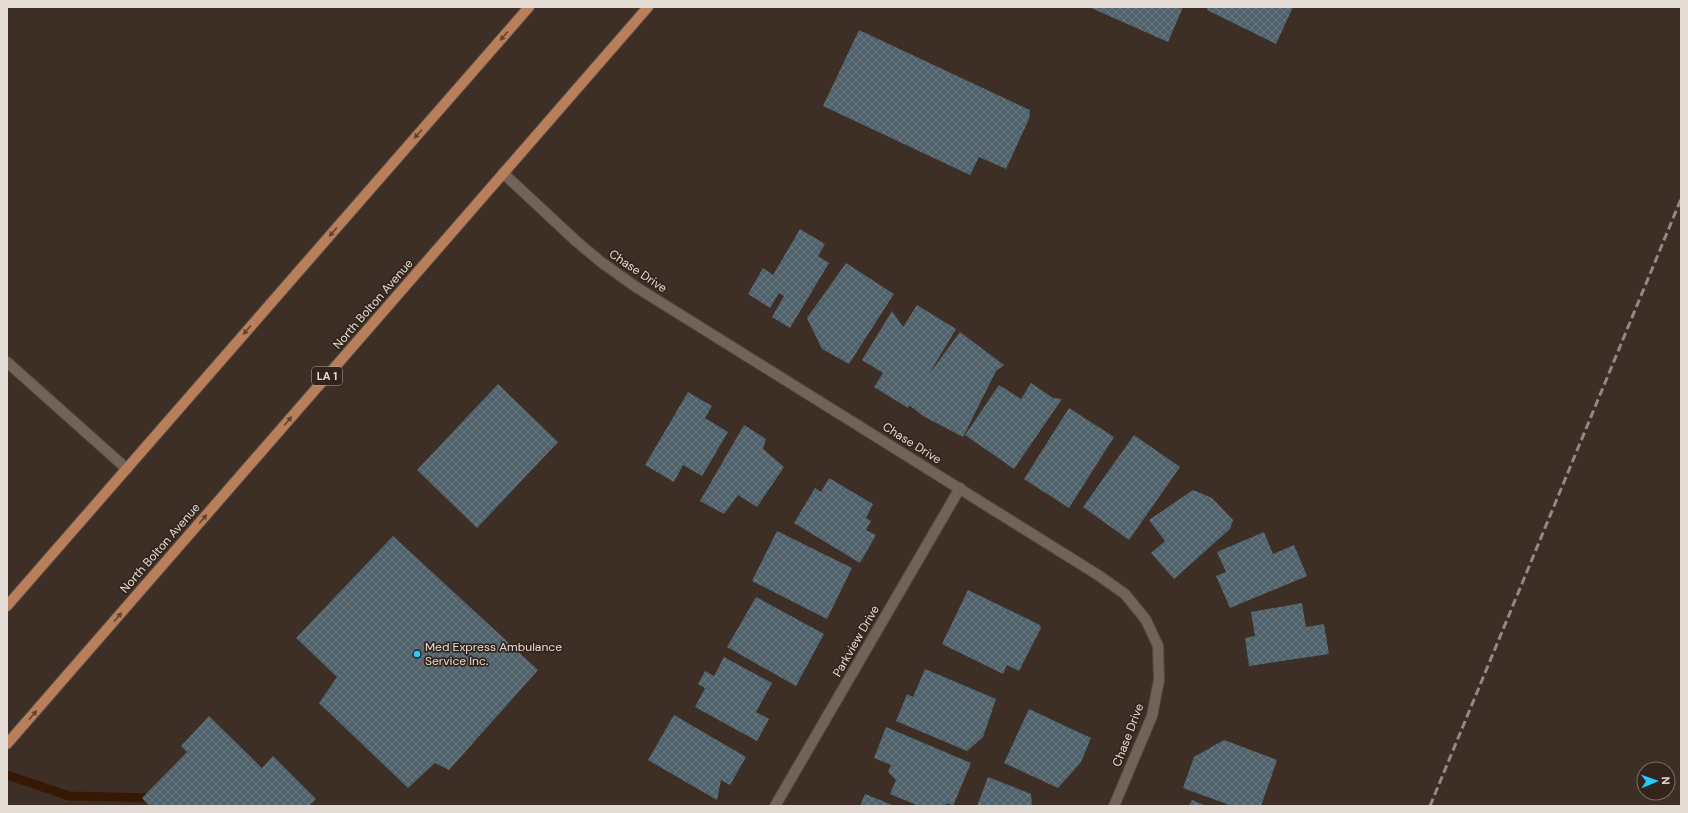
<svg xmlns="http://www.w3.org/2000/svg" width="1688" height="813" font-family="'DM Sans',sans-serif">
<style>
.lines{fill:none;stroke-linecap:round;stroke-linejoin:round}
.stream{stroke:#361904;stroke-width:9}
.building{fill:url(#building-cross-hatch)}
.minor-casing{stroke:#564a42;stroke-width:12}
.major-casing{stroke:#564a42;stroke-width:12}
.minor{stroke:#736258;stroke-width:10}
.major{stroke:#b87f5a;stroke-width:10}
.rail{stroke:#948881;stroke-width:3;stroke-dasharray:8 4;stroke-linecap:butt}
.oneway{fill:#624432}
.poi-dot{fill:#26c9fe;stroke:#33251c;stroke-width:1.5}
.labels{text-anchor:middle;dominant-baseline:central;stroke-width:3.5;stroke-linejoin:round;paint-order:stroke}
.shield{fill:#33251c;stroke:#b0a59e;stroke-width:1}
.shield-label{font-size:11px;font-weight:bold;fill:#e5dcd6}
.street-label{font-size:12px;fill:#e5dcd6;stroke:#33251c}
.poi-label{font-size:12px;fill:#e5dcd6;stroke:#33251c;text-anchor:start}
</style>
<defs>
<pattern id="building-cross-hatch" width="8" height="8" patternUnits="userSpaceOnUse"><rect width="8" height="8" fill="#50626b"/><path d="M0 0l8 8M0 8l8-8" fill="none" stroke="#69787f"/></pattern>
</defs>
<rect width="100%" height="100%" fill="#3d2f25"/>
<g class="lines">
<path class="stream" d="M7,775L69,796L154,798"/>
</g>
<g class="building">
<path d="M1089,7H1183L1168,42Z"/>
<path d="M1208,7H1293L1276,44L1207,10Z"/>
<path d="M859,30L1030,110L1029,119L1006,169L979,157L970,175L823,106Z"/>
<path d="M800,229L825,244L818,256L829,263L790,328L772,317L784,296L779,293L770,308L748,294L763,268L773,275Z"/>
<path d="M846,263L894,294L849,364L822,349L807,318Z"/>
<path d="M917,305L956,329L929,374L960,332L1004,365L996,371L963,437L923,416L909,405L908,408L874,387L883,373L862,360L892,311L903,327Z"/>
<path d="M1031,383L1053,398L1062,399L1014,469L965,435L999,385L1021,399Z"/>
<path d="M498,384L558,442L477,528L417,470Z"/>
<path d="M688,392L712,406L705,418L728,432L702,476L683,465L674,482L645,465Z"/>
<path d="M1069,408L1114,437L1069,508L1024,479Z"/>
<path d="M744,425L766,439L763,449L784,467L757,507L738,495L724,514L700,501Z"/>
<path d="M1134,435L1180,467L1129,540L1083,507Z"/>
<path d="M829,478L873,504L866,518L871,521L866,530L876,535L860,563L794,523L815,488L821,492Z"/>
<path d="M1193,490L1212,498L1233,520L1230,529L1174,579L1151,553L1165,541L1149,520Z"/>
<path d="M777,531L852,568L827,619L752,581Z"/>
<path d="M1264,532L1273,554L1294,545L1307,576L1230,608L1216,576L1226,572L1217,552Z"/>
<path d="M393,536L538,670L449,770L435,763L408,788L319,703L337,677L296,638Z"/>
<path d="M968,590L1040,625L1041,628L1019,671L1007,665L1003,674L942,644Z"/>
<path d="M756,597L824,634L796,686L727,647Z"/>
<path d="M1302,603L1306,627L1324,624L1329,654L1249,666L1245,638L1255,636L1251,612Z"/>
<path d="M724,657L772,683L756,712L769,719L757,741L695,707L705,688L698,684L705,671L714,676Z"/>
<path d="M925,669L996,699L983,737L967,751L896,721L907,694L913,697Z"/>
<path d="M1029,709L1091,738L1081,762L1058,788L1004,763Z"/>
<path d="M674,715L746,757L730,785L721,780L717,800L648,760Z"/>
<path d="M209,716L262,768L273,756L316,799L309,806H150L142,798L187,752L181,746Z"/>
<path d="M886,727L971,763L953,806L947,803L946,806H919L890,794L896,780L888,772L891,765L874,758Z"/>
<path d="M1224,740L1277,760L1261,806H1232L1183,788L1194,757Z"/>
<path d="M988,777L1031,794L1032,806H977Z"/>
<path d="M865,794L895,806H860Z"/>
<path d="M1192,800L1207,806H1189Z"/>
</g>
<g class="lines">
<defs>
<g id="minor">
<path d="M503,173L576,241L601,262L636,287L1098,575L1125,594L1146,620L1158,646L1159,680L1152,716L1114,806"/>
<path d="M7,362L127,469"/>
<path d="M775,806L960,488"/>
</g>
<g id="major">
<path d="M7,606L529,7"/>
<path d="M7,744L648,7"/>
</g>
</defs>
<use href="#minor" class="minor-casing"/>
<use href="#major" class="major-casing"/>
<use href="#minor" class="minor"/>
<use href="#major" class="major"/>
<path class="rail" d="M1430,806L1681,199"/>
</g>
<defs><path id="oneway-solid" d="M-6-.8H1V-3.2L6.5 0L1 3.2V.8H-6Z"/></defs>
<g class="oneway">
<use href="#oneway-solid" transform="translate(504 36) rotate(131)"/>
<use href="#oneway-solid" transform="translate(418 134) rotate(131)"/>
<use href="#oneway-solid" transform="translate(333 232) rotate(131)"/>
<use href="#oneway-solid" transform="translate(247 330) rotate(131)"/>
<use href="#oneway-solid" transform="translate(288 421) rotate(-49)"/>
<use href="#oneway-solid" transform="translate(203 519) rotate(-49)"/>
<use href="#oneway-solid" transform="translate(118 617) rotate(-49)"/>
<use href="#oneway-solid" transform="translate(33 715) rotate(-49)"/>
</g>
<circle class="poi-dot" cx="417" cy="654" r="4"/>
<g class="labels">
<rect class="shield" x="312" y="367" width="30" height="18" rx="3"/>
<g class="shield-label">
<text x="327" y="376">LA 1</text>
</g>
<g class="street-label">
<text transform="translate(638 271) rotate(34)">Chase Drive</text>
<text transform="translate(373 304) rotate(-49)">North Bolton Avenue</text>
<text transform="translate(912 443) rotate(32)">Chase Drive</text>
<text transform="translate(160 548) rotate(-49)">North Bolton Avenue</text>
<text transform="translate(856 641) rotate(-60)">Parkview Drive</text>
<text transform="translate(1128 735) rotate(-69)">Chase Drive</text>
</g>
<g class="poi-label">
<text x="425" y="647">Med Express Ambulance<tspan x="425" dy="14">Service Inc.</tspan></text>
</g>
</g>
<rect width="1688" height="813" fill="none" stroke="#e5dcd6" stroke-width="16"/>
<g transform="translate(1656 781) rotate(88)"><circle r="19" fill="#33251c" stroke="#7a6e66"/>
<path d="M0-3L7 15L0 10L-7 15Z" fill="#26c9fe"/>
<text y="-6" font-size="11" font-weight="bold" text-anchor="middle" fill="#e5dcd6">N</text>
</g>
</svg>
